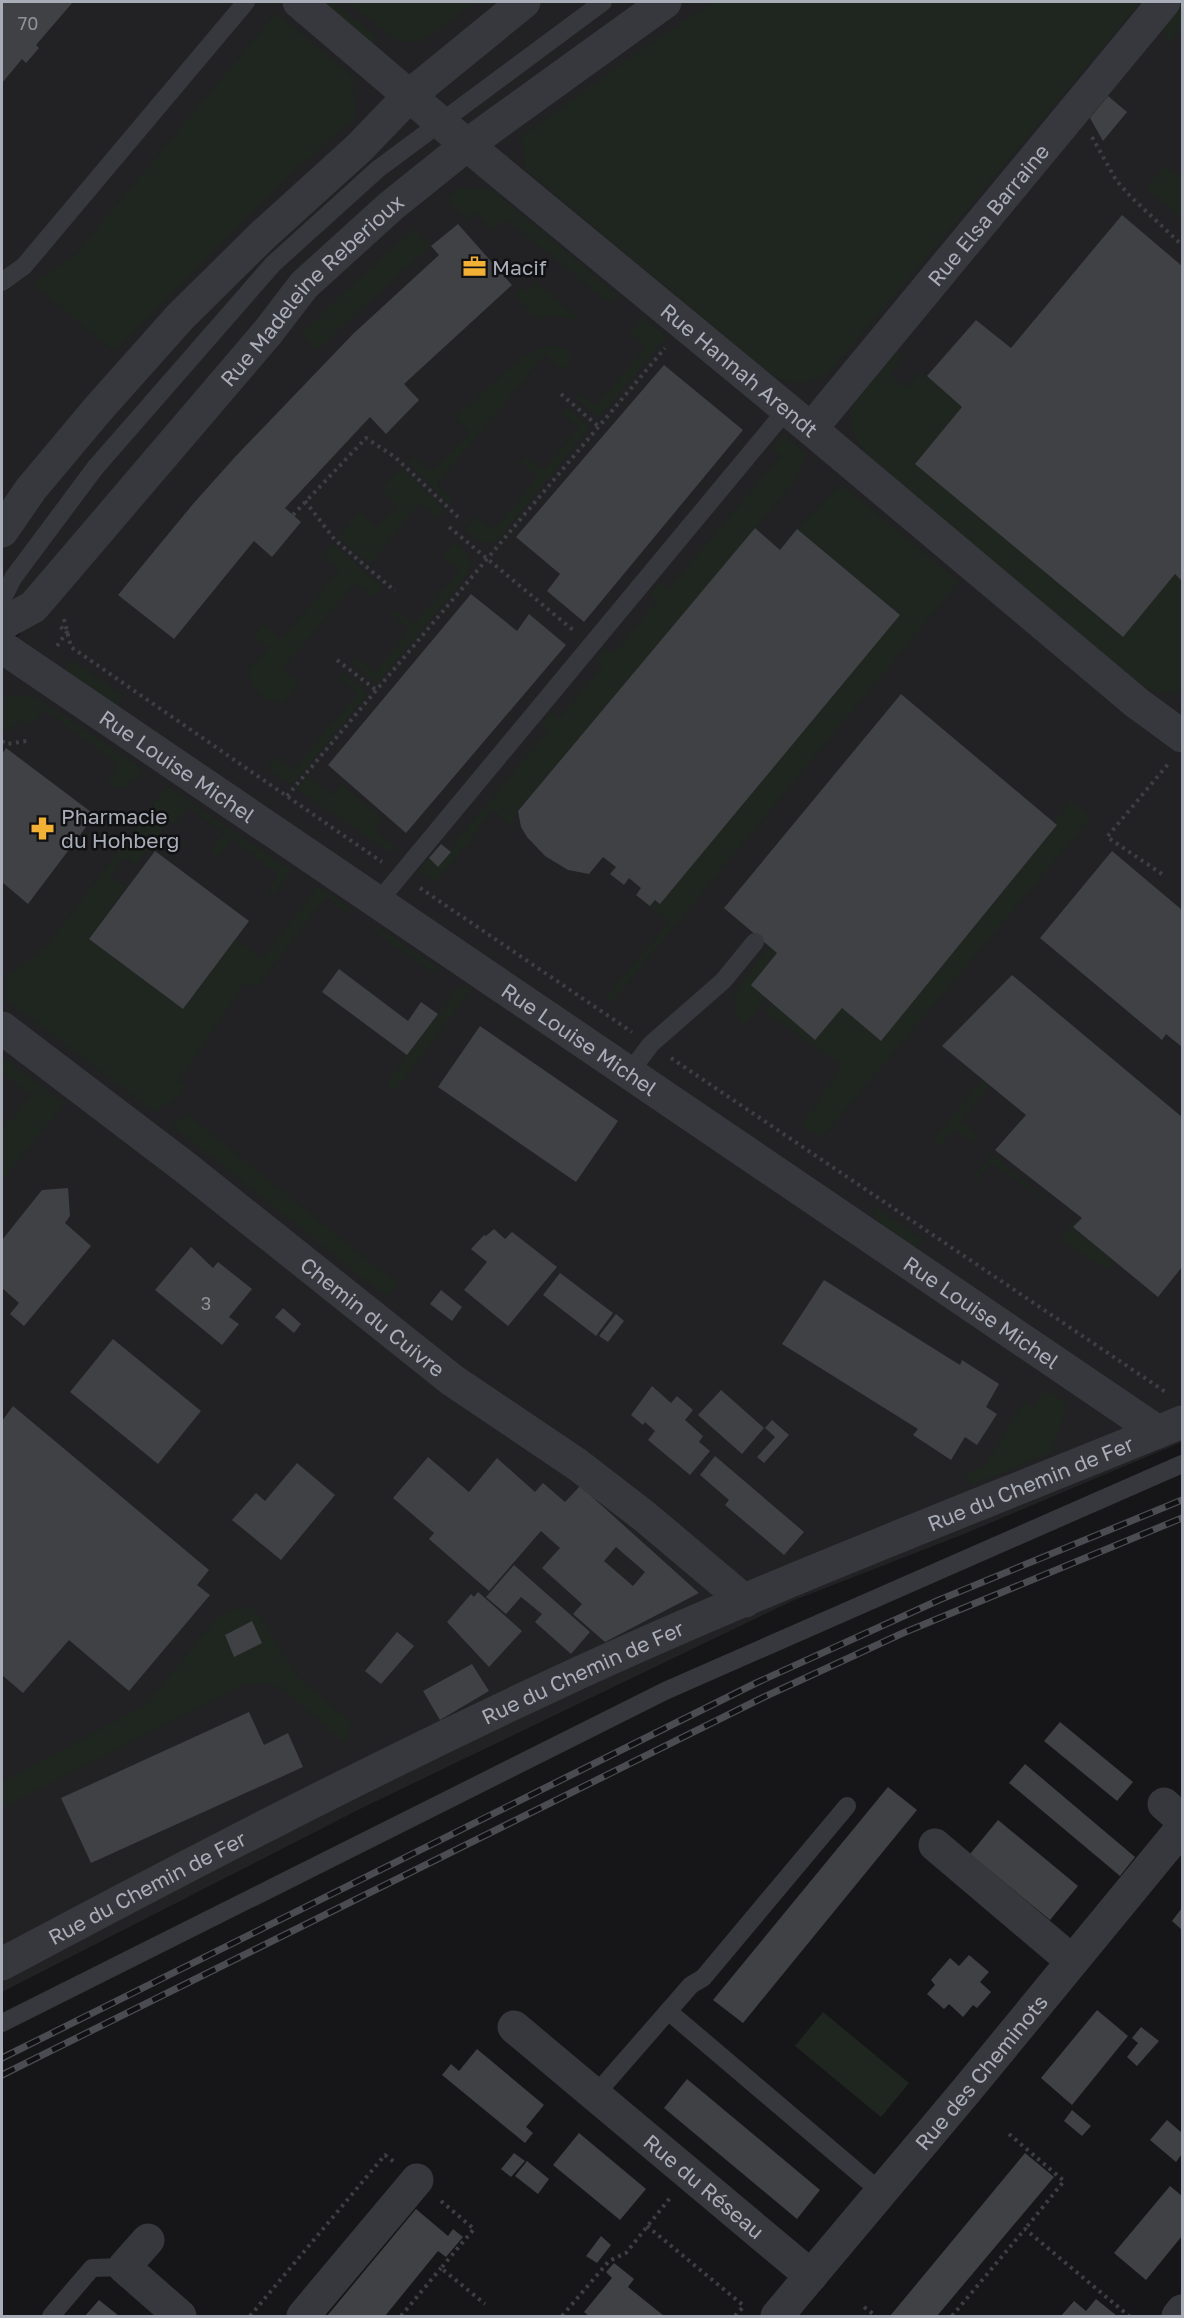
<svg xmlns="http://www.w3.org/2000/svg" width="1184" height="2318" font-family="'Golos Text',sans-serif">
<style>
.built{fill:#222225}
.green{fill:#1e261f}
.building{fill:#404145;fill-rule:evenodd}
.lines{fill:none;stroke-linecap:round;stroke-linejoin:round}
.path{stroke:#3d3f44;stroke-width:4;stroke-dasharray:3 4.5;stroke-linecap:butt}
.service{stroke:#37383d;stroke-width:18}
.minor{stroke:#37383d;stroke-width:33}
.rail-casing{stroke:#4a4c52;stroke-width:7}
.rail{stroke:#111113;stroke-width:4.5;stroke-dasharray:14;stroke-linecap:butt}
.labels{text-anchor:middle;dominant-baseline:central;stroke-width:5;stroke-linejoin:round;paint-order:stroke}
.number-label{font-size:18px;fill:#8e929b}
.street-label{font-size:21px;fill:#a8adb8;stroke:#111113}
.poi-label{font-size:21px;fill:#a8adb8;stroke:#111113;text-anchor:start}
</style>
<rect width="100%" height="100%" fill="#161618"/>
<path class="built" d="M2,2H1182V1442L964,1534L792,1601L362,1808L2,1992V658L35,614L2,592Z"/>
<g class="green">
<path d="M320,2H334L377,37L371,45Z"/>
<path d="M348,2H476L422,42L396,41Z"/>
<path d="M712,2H1141L829,373C808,386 794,385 771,375L526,170L521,137L625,61Z"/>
<path d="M1182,3V27L1169,43L1163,30L1165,24Z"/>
<path d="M276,13L353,77L356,117L286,178L114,352L33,284L75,255Z"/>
<path d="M1165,166L1182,180V219L1146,188Z"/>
<path d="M458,189H492L621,298L610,301L604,299L506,219L492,231L475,212L466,220L447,198Z"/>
<path d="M414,228L430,246L317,350L301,333Z"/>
<path d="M536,282L577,317L574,320C560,316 548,315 534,318L514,295L522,288L527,292Z"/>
<path d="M642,317L667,336L599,418L575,397L578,392L596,406L646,347L630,333Z"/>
<path d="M549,346C558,346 564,346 571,354L570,362L563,370L545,355L437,484L453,499L449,504L408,462L414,456L430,472L470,434L455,417L524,355Z"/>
<path d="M896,352L904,356L890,374L906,388L921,371L962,407L915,464L1122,637L1175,574L1182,581V690C1164,697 1151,692 1136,681L868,457C854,437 845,422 855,398Z"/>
<path d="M566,407L590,428L498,540C484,547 475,539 464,530L476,516L494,530L537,477L521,462L526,457L543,470L579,428L561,413Z"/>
<path d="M784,434L806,454L796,480L518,811L514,817L513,828L493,810L478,827L480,829L435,883L418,871L429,858L438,867L451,852L449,850L548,730L541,724L551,712L559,718L603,665L596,659L605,647L613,654L657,601L650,594L659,582L668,589L781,456L772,448Z"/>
<path d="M402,468L444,510L438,518L420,503L370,564L338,537L360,511L377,527L398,506L381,489Z"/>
<path d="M841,484L959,582L612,1002L606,997L669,922L650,906L899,615L797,529Z"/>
<path d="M454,542C466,551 475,557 469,573L377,684L352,663L357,658L375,672L410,630L393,615L397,610L414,624L459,571L442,556Z"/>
<path d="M333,543L382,587L373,597L355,583L283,669L300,684L284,702C263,703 251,690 248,670L269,648L254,637L264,624L282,639L339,570L323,555Z"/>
<path d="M72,660L123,695L116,707L64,671Z"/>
<path d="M344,673L368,694L292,785L266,768L276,756L293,770L357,694L340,678Z"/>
<path d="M32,695L143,769C133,783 123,794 106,784L119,765L44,709L30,726L23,720L2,734V697Z"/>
<path d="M308,776L332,795L342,784L383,819L374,830L395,847L390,852L297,789Z"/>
<path d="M167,786L292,871L275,893L272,894L266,893L279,875L232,839L218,857L210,851L224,833L188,807L175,824L170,821L136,865L125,857L111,875L126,887L89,939L183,1009L236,939L262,959L318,886L351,908L348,913L326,897L257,987L245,983L178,1081L185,1084L181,1094L168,1106L163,1104L156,1113L5,999L7,976L46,947Z"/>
<path d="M1071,801L1091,818L822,1138L802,1125L842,1066L765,1012L773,1003L815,1040L842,1008L881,1041L1057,825L1055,821Z"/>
<path d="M378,927L438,968L434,974L374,931Z"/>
<path d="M769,946L777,953L767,998L744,1025L735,1013L734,993Z"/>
<path d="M461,984L471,990L396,1090L386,1084Z"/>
<path d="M6,1059L65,1104L2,1180V1130L31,1095L2,1073V1064Z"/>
<path d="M983,1079L990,1085L960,1121L977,1136L971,1142L954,1129L940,1146L933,1140Z"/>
<path d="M187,1114L398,1284L387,1297L171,1125Z"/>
<path d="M992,1154L1053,1206L991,1163L977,1181L974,1179L975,1174Z"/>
<path d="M873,1205L923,1239L916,1249C900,1239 873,1227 873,1205Z"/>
<path d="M1074,1220L1077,1222L1073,1228L1114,1261L1108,1267H1103L1061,1240Z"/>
<path d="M1045,1389L1068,1404L1051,1453L974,1484L962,1476L984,1466L1024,1402L1033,1408Z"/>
<path d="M250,1606L256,1611L300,1679L352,1723L345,1743L284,1690L263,1682L241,1686L2,1808V1782L145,1705L218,1617L230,1610Z"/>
<path d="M823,2012L909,2083L881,2117L795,2046Z"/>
</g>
<g class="building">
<path d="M2,2H73L36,45L39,48L26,63L22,59L2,83Z"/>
<path d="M1108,96L1127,112L1103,141L1090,118Z"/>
<path d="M1122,215L1182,266V581L1175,574L1123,637L915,464L962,407L927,376L976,320L1011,348Z"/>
<path d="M458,224L512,285L404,384L419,400L386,434L370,417L285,508L301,522L272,557L254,541L174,639L118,595L193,504L235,457L353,334L439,255L431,246Z"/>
<path d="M664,365L743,430L584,622L547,591L560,574L516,537Z"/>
<path d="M755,528L780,550L797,529L900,615L660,904L655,900L650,906L636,895L641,888L629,878L624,885L610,874L616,867L603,857L589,874L568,870L545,856L527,837L521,827L518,811Z"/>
<path d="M471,594L517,631L529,614L566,645L406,833L328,765Z"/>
<path d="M901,694L1057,825L881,1041L842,1008L815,1040L751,985L777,953L724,908Z"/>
<path d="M6,748L95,815L28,904L2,882V754Z"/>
<path d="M441,844L451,852L438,867L429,858Z"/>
<path d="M155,851L249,921L183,1009L89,939Z"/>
<path d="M1112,851L1182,910V1047L1166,1034L1162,1040L1040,938Z"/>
<path d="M339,969L408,1021L421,1002L438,1014L407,1055L322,992Z"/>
<path d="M1012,975L1182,1117V1267L1158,1297L1073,1227L1082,1218L995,1150L1026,1115L942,1046Z"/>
<path d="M480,1026L618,1121L576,1182L438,1087Z"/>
<path d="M68,1188L70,1216L65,1223L91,1246L24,1326L10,1314L19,1303L2,1288V1240L42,1190Z"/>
<path d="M494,1229L505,1239L512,1232L557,1267L508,1326L464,1290L487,1262L471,1249L484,1235L486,1236Z"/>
<path d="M191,1247L213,1268L218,1262L252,1289L229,1317L239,1324L222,1345L155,1290Z"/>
<path d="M560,1273L613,1313L596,1336L543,1295Z"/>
<path d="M824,1280L960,1365L962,1360L999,1384L986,1407L997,1414L977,1445L965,1437L951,1460L913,1435L918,1429L782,1344Z"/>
<path d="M441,1290L462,1307L452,1321L430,1304Z"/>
<path d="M283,1308L301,1324L294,1333L275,1317Z"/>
<path d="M616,1314L624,1321L608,1342L599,1336Z"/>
<path d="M113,1339L201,1411L158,1464L70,1392Z"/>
<path d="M652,1386L671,1403L677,1396L693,1410L685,1420L703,1436L699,1442L710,1451L690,1475L648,1440L655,1431L645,1422L643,1425L631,1415Z"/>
<path d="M721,1390L764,1428L742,1454L698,1415Z"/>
<path d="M13,1406L209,1570L197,1585L210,1595L129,1691L69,1640L23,1693L2,1675V1421Z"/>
<path d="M772,1420L789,1435L764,1463L757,1457L775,1437L765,1428Z"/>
<path d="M715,1456L804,1532L784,1555L725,1505L729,1500L700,1475Z"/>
<path d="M428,1457L469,1492L497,1458L535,1492L543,1483L565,1502L580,1486L699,1593L605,1642L573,1614L582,1604L542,1568L560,1548L541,1531L489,1591L429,1539L434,1533L393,1498ZM616,1547L645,1572L633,1586L604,1561Z"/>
<path d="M297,1463L335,1495L281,1560L232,1520L256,1493L265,1501Z"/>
<path d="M514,1565L590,1632L571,1654L535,1622L542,1614L521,1597L506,1614L486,1597Z"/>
<path d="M478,1592L522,1631L489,1667L447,1622L471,1594L474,1597Z"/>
<path d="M252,1621L262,1643L234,1657L225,1635Z"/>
<path d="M397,1632L414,1646L381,1684L365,1671Z"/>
<path d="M472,1664L489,1691L440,1720L423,1691Z"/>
<path d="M249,1712L264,1745L288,1733L303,1767L91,1863L61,1798Z"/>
<path d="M1060,1722L1133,1782L1117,1801L1044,1741Z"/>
<path d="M1025,1764L1135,1857L1120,1876L1009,1783Z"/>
<path d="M888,1787L917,1810L743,2023L713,2000Z"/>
<path d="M998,1820L1078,1886L1050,1920L970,1854Z"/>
<path d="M1182,1908V1930L1172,1921Z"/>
<path d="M969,1955L989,1972L980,1982L991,1992L977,2008L973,2005L963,2017L949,2004L944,2009L927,1994L935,1985L931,1980L950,1958L959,1966Z"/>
<path d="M1097,2010L1128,2036L1072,2105L1041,2078Z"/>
<path d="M1141,2027L1159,2041L1137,2066L1127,2057L1138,2043L1132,2038Z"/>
<path d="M477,2049L544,2105L526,2127L533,2133L525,2143L442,2075L451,2064L459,2071Z"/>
<path d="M687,2079L820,2190L797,2219L664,2108Z"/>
<path d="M1072,2110L1091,2126L1082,2136L1064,2121Z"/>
<path d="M1167,2120L1182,2133V2154L1176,2162L1150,2140Z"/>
<path d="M579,2133L646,2189L620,2220L553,2165Z"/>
<path d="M514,2153L525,2161L511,2177L501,2169Z"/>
<path d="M1025,2153L1054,2177L937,2316H890Z"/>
<path d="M527,2161L549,2179L538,2194L515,2176Z"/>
<path d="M1170,2186L1182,2196V2236L1146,2280L1114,2253Z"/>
<path d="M416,2209L448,2236L453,2229L463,2237L446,2257L438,2251L385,2316H327Z"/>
<path d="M601,2236L611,2245L597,2263L586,2256Z"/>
<path d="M614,2263L634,2279L628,2287L664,2316H589L584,2312L612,2278L606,2272Z"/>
<path d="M1096,2299L1117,2316H1061L1074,2301L1086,2311Z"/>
<path d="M99,2300L119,2316H85Z"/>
</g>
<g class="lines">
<g class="path">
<path d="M1092,137L1116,180L1130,196L1182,245"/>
<path d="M561,394L599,427"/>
<path d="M305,501L335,540L395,591"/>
<path d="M293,515L366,438L395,457L458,517"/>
<path d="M449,527L573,630"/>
<path d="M64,619L71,647L382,862"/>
<path d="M57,646L67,632L58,625"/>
<path d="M337,660L376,690"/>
<path d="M2,741L6,744L27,741"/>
<path d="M287,796L665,348"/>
<path d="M1162,874L1107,837L1169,763"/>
<path d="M420,888L632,1032"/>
<path d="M671,1058L1167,1393"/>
<path d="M1009,2134L1064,2181L1025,2229"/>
<path d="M441,2201L474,2229L441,2268L485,2304"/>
<path d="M647,2226L744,2306"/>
<path d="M864,2307L876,2316"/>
<path d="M250,2316L385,2155L394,2162"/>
<path d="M401,2316L441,2268"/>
<path d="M562,2316L609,2261L626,2253L670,2198"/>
<path d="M735,2316L744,2306"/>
<path d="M952,2316L1025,2229L1129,2316"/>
</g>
<g class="service">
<path d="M2,282L24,266L246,2"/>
<path d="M2,600L13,578L95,468L273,264L378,169L603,2"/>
<path d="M378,902L787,409"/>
<path d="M629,1073L651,1044L723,981L755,942"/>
<path d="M668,2011L881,2192"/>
<path d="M2,2023L665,1691L1182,1464"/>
<path d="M595,2095L691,1985L703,1978L847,1806"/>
<path d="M51,2316L92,2268L124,2267"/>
</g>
<g class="minor">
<path id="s1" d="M299,2L467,145L811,429L1137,703L1182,736"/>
<path id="s2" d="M811,429L1164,2"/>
<path d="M2,531L31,489L98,409L180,317L263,235L359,148L410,95L524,2"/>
<path id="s3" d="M2,624L33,607L41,598L268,332L304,285L391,206L467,145L665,2"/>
<path id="s4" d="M2,647L1158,1432"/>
<path id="s5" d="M2,1028L186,1168L452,1380L578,1465L644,1516L745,1601"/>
<path d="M1164,1804L1182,1820"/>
<path d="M935,1845L1072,1961"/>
<path id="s6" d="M2,1964C184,1867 368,1771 555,1684C761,1588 973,1508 1182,1422"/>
<path id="s7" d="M514,2027L811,2276"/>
<path d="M148,2240L124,2267L180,2316"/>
<path d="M303,2316L417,2180"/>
<path id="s8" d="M777,2316L966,2091L1182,1828"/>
<path d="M1178,2316L1182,2311"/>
</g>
<defs>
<g id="rail">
<path d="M2,2058L756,1683L939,1600L1182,1500"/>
<path d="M2,2075L764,1697L903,1633L1182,1518"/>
</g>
</defs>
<use href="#rail" class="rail-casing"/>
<use href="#rail" class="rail"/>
</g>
<defs>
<symbol id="office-bare" viewBox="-9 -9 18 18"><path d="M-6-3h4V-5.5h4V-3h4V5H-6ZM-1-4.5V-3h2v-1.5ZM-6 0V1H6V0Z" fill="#f2b134" stroke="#111113" stroke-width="2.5" paint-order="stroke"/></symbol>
<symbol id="pharmacy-bare" viewBox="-9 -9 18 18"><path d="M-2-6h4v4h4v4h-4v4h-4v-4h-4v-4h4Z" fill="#f2b134" stroke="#111113" stroke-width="2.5" paint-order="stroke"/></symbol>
</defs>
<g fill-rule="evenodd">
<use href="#office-bare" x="458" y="250" width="33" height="33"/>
<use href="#pharmacy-bare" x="26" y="812" width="33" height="33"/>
</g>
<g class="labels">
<g class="number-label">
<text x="28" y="23">70</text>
<text x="206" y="1303">3</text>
</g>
<g class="street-label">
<text stroke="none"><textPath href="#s2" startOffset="278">Rue Elsa Barraine</textPath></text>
<text stroke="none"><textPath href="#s3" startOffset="458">Rue Madeleine Reberioux</textPath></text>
<text stroke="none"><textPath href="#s1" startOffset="574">Rue Hannah Arendt</textPath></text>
<text stroke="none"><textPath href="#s4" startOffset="212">Rue Louise Michel</textPath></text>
<text stroke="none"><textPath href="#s4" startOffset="698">Rue Louise Michel</textPath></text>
<text stroke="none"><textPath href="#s4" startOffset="1184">Rue Louise Michel</textPath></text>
<text stroke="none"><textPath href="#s5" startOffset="470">Chemin du Cuivre</textPath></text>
<text stroke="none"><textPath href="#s6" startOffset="1136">Rue du Chemin de Fer</textPath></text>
<text stroke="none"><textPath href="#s6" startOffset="650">Rue du Chemin de Fer</textPath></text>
<text stroke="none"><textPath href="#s6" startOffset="164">Rue du Chemin de Fer</textPath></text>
<text stroke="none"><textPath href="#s8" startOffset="318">Rue des Cheminots</textPath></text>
<text stroke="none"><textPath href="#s7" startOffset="248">Rue du Réseau</textPath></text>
</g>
<g class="poi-label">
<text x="492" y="267">Macif</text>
<text x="61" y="816">Pharmacie<tspan x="61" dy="24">du Hohberg</tspan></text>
</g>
</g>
<rect width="1184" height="2318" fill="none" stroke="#a8adb8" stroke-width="6"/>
</svg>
